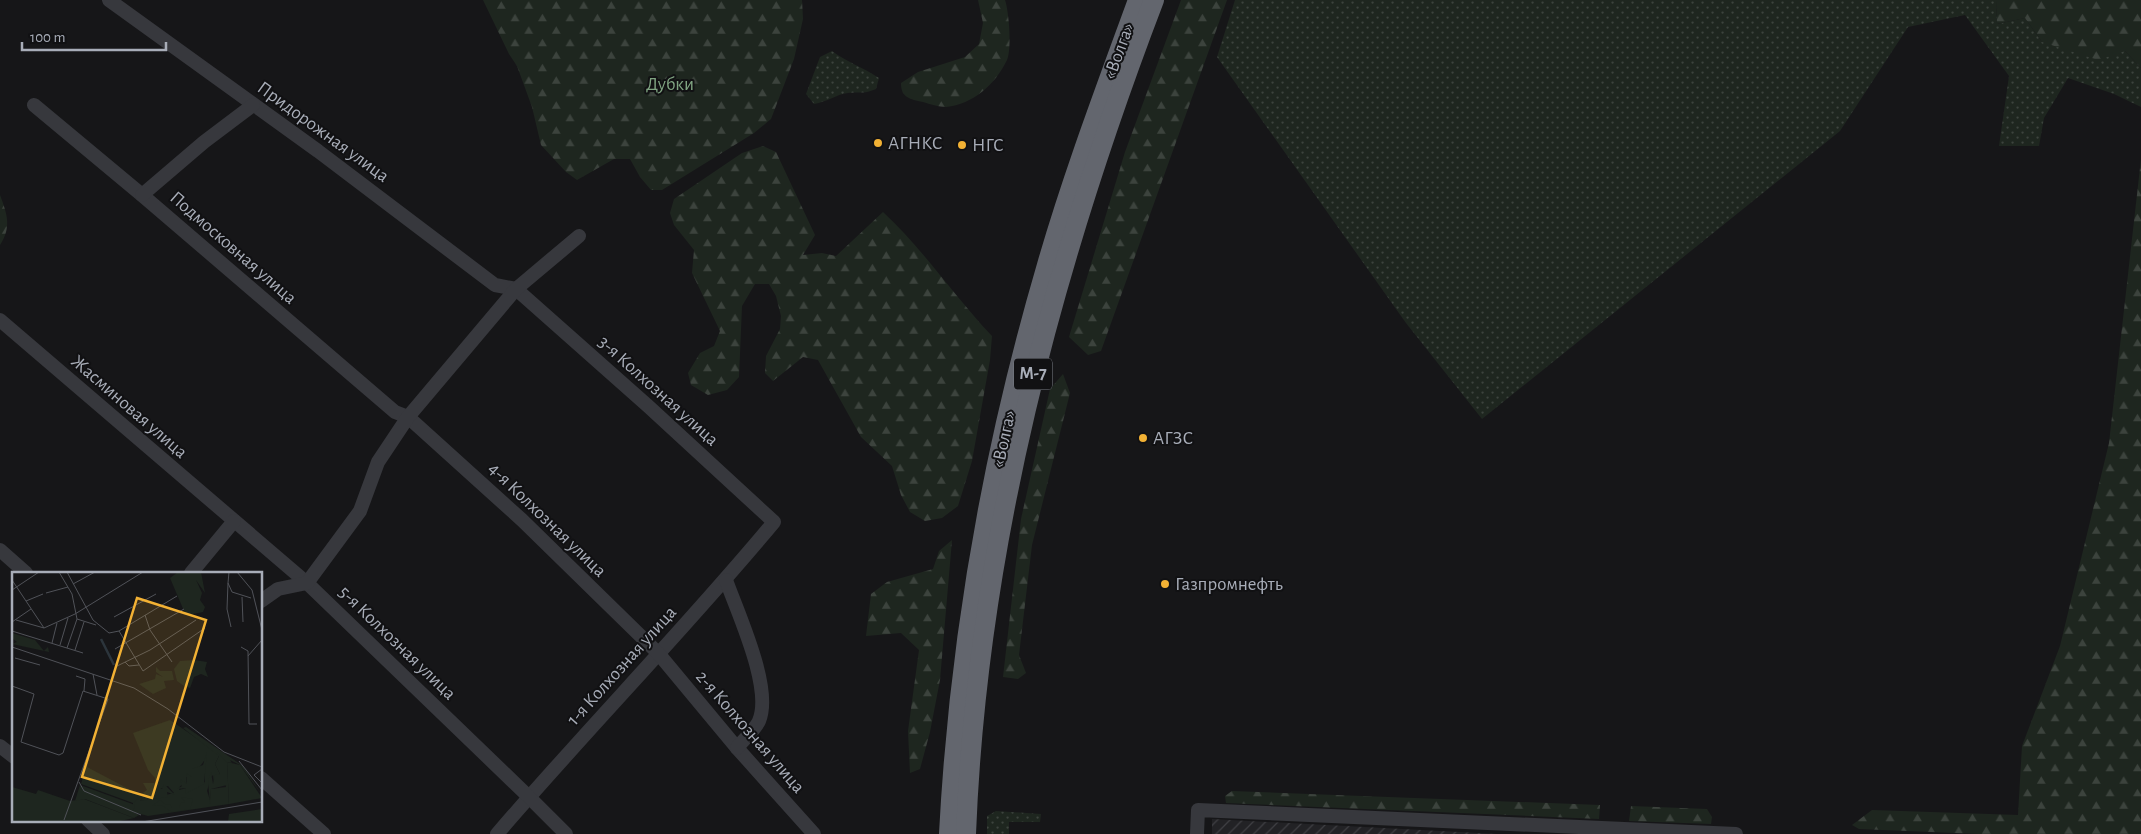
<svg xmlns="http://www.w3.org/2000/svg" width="2141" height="834" font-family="'Alegreya Sans',sans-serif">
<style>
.industrial{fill:url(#industrial-furrows)}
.grass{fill:url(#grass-dots)}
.forest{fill:url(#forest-firs)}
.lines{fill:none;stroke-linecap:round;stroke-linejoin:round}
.minor{stroke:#37383d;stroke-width:14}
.highway{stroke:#63666e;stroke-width:20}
.poi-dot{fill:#f2b134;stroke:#111113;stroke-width:2}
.labels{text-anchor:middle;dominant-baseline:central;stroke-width:4;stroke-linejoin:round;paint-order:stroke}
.shield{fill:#111113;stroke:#7b7e86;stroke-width:1}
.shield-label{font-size:18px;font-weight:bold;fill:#a8adb8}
.street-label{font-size:19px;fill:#a8adb8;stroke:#111113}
.park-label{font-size:19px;fill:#7fa381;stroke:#111113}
.poi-label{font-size:19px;fill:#a8adb8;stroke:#111113;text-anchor:start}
.inset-river{fill:none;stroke:#2c353c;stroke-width:2.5}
.inset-road{fill:none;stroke:#505258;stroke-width:1}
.view{fill:#f2b134;fill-opacity:0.15;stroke:#f2b134;stroke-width:2.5}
.inset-edge{fill:none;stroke:#a8adb8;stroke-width:2.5}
</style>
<defs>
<pattern id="industrial-furrows" width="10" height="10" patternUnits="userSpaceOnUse" patternTransform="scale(1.25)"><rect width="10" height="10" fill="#222225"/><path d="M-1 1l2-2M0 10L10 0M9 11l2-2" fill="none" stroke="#3f3f43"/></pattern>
<pattern id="grass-dots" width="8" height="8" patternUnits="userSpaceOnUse" patternTransform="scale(1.25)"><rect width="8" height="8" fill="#1e261f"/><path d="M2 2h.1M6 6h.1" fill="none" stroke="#3c433d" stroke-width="1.8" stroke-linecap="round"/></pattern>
<pattern id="forest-firs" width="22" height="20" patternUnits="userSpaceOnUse" patternTransform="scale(1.25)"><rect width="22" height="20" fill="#1e261f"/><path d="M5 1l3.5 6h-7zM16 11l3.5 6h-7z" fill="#3c433d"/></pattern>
</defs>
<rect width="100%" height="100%" fill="#161618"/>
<path class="industrial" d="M1212,819L1497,834H1212Z"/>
<g class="grass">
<path d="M1235,0H1996L1997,24L2025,18L2042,42L2125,51L2141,68V107L2114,94L2068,78L2044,118L2039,146H1999L2009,76L1965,15L1908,27L1840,131L1482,419L1406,323L1217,57Z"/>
<path d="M832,51C847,62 864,68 879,78L876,89C861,95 861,91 848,93C837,94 827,102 814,104L806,94L820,57Z"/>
<path d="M996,811L1041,814L1040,822H1009V834H987V816Z"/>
</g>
<g class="forest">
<path d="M483,0H802L803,19L794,59L771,119L754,133L662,190H651L640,177L630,159H614L577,180L566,172L541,145L532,107L517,66L509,54Z"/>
<path d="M978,0H1005C1009,12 1012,49 1007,60C995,85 973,104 946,107C939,107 930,104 923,102C910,99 901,98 901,83L918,72L965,57L979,44L983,23Z"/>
<path d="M1181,0H1227L1101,351L1088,355L1069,337L1125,152Z"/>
<path d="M1996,0H2141V68L2125,51L2098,60L2042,42L2025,18L1997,24Z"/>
<path d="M763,146L776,152L815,235L803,255L822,253L836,256L883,212C923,249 954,296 992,336L990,360L972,461L958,506L942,518L925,521L910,512L901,495L892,466L861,437L818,360L803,357L773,381L765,373L766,356L780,329L781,316L776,296L769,284H755L742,306L739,377L727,390L708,395L691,385L688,373L700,353L714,346L720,331L692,273L694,250L674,225L670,213L674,199L742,153Z"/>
<path d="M2141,159V834H1979L1859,829L1852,825L1872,810L2018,815L2022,746L2060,646L2109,443Z"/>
<path d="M0,195C7,214 12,227 0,245Z"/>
<path d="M1063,374L1070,393L1032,545L1019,655L1026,673L1018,679L1003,677L1021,519L1050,389Z"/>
<path d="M952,540L940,680L930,732L920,769L910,773L908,731L919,650L901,633L866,636L871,594L887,582L933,569L939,551Z"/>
<path d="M1232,791L1600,805L1599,819L1226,803L1225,796Z"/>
<path d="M1631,806L1707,809L1712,817L1711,824L1629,821Z"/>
</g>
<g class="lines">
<g class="minor">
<path d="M109,0L318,151L495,285L516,289L648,406L774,522C685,629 588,728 497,834"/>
<path d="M34,105L142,195L395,412L408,417L522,520L658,653L737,748L814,834"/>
<path d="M142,195L204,142L253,105"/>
<path d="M0,320L307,583L529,797L566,834"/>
<path d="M0,550L26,573"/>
<path d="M191,573L234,521"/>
<path d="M726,580C738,614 773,688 759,721C755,730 743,740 737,748"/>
<path d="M261,601L278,589L307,583L360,511L378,462L408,417L516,289L579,236"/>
<path d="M0,746L14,757"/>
<path d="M261,778L324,834"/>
<path d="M88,820L103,834"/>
<path d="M1197,834L1198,810L1736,834"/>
</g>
<g class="highway">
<path d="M949,834C959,642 993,449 1047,265C1073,175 1106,88 1138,0"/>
<path d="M966,834C977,547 1052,267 1154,0"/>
</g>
</g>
<g class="poi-dot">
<circle cx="878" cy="143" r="5"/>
<circle cx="962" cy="145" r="5"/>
<circle cx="1143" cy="438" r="5"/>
<circle cx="1165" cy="584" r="5"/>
</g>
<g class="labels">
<rect class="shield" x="1014" y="358.5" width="38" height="31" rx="4"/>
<g class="shield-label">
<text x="1033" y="374">М-7</text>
</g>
<g class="street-label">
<text transform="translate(1119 51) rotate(-70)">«Волга»</text>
<text transform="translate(323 132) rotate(36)">Придорожная улица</text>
<text transform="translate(233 248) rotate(41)">Подмосковная улица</text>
<text transform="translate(658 391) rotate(42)">3-я Колхозная улица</text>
<text transform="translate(129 407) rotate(41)">Жасминовая улица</text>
<text transform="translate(1004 439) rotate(-78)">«Волга»</text>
<text transform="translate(547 520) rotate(44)">4-я Колхозная улица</text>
<text transform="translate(397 643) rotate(44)">5-я Колхозная улица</text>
<text transform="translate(622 666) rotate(-48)">1-я Колхозная улица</text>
<text transform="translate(750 732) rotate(49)">2-я Колхозная улица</text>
</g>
<g class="park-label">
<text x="670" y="84">Дубки</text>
</g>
<g class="poi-label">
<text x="888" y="143">АГНКС</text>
<text x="972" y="145">НГС</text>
<text x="1153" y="438">АГЗС</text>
<text x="1175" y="584">Газпромнефть</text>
</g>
</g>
<g transform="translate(12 572)">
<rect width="250" height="250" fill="#161618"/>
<path d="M158,148L215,187L217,232L136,244L121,240V228L135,218L131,211H143V206L136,198L121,161ZM207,184L214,215L199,217L198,228L195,219L199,205L201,203L202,212L208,202L203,192ZM192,189L193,210L177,219L174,216L167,218L168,214L175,212L174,205H180ZM144,214L148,217L156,214L162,221L128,229Z" fill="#1e261f" fill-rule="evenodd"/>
<path d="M166,0H189L193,21L184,8L190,21L188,28L193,35L191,40L176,43L172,39L158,6ZM0,61L23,68L32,79L36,75L37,80L0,72L5,70L0,66ZM183,88L195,90L193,97L196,105L189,102L182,105L178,116L172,114L165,109L162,97L168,89ZM144,95L148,99H160L162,108L152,109L154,116L141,122L127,112L143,107L144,102L151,105L144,100ZM174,155L231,194L250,223L228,193L218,188L220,191L215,190L205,180L215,191V213L199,217L198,232L196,209L199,200L201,212L203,203L208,202L203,192L207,184L171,156ZM195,180L192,212L173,222L174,216L165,217L170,214L168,207L175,212L174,201L180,205V197L191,193ZM78,181L75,195L130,224L121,231L69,212ZM152,212L163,223L155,220L156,225L128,229L141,213L150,217ZM0,215L24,222L26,218L58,229L72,227L122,246L104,250H0ZM169,225L181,227L178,237L160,240L149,233L140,234L148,228L154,233L158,232L160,236H167L169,231L173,230Z" fill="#1e261f"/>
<path d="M215,190L228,193L250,226L217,232ZM68,213L123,233L121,240L127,243L122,246L73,227L63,229ZM250,237V250H216L217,242Z" fill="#1e261f"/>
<path class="inset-river" d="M89,67L102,93"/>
<path class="inset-road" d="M47,0L60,22L65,47L84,53M55,0L81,48L97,61L107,59L165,24M217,0L216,11L220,20L239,26M225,0L240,18L250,58M0,8L32,56M216,11L215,37L219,55M61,12L83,0M0,18L27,0M34,21L56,15M230,25L231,50M14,29L31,22M133,43L138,58L160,90M102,45L144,22M4,48L32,56M0,50L19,37M32,56L63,42L131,0M0,59L71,81M107,59L131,99L193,56M40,71L45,51M48,73L56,46M0,75L122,116L156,137L212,180L250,195M229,75L236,79L237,152H245M55,76L65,47M103,77L172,37M63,78L72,50M236,84L250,68M3,86L28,93M113,90L117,94L127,93M103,95L138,78L184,48M81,102L85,123M64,104L73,107L72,119M0,114L22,122L9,170L47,183L51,181L71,119L96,127L52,248M227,189L250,218M250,197L242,203L250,211M67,210L72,219L129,243M130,250L250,230"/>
<path class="view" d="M125,26L194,48L140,226L70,205Z"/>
<rect width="250" height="250" class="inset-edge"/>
</g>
<path d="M22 42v8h144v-8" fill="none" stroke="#a8adb8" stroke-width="2.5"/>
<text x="30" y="42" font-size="15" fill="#a8adb8" stroke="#111113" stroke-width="4" paint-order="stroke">100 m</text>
</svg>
